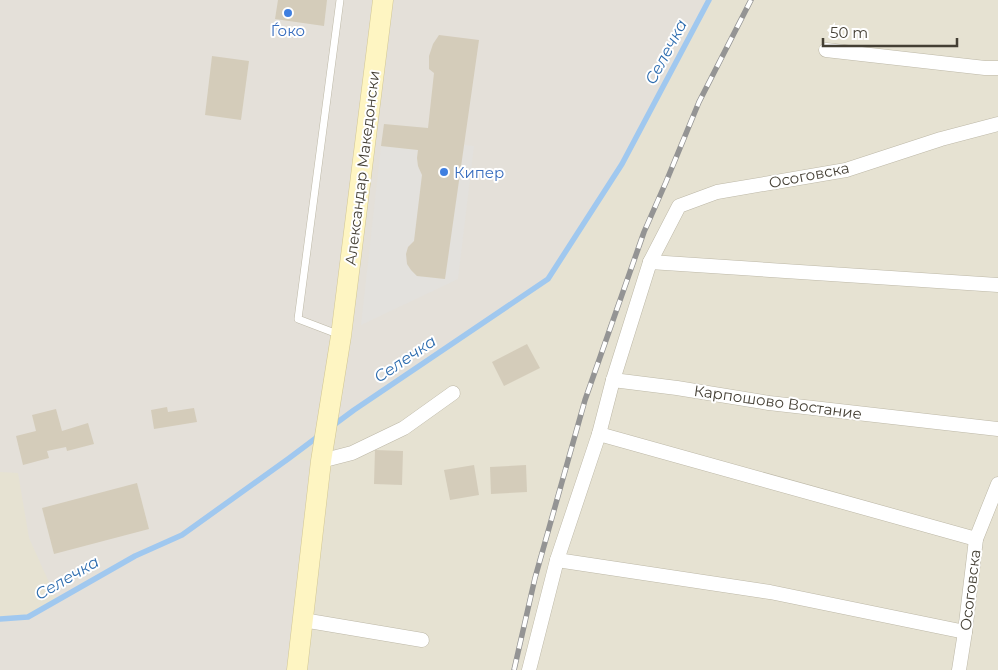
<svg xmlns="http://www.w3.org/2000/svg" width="998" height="670" font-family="Montserrat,sans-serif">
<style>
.residential{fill:#e6e2d2}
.industrial{fill:#e4e0d9}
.parking{fill:#e3e1dd}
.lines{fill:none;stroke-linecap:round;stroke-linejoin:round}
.stream{stroke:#a0c8ef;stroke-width:5.5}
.building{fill:#d4ccba}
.service-casing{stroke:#bdb8a7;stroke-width:8}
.minor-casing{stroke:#bdb8a7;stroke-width:15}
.secondary-casing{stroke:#d2c794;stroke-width:21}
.service{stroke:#fff;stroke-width:7}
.minor{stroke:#fff;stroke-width:14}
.secondary{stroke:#fef5c2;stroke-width:20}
.rail-casing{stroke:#949494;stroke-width:5.5}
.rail{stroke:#fff;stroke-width:4;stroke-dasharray:11;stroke-linecap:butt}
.shop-dot{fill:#3f7fe0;stroke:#fff;stroke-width:2}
.labels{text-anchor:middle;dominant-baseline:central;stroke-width:4;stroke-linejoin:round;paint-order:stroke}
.shop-label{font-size:15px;fill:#366cbe;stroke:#fff}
.street-label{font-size:15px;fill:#443f34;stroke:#fff}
.water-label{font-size:16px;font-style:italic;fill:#2e6daf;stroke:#fff}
</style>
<rect width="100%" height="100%" fill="#f2efe4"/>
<rect class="residential" x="0" y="0" width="998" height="670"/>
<path class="industrial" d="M0,0H709L622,164L548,279L354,410L289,459L321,461L297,670H0V619L28,617L57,600L29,538L18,473L0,472Z"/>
<path class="parking" d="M464,145L474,146L458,279L361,325L381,146L418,150L417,158L418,166L422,175L414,241L408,247L407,264L411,270L417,276L445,279Z"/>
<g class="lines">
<g class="stream">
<path d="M331,427L354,410L548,279L622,164L709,0"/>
<path d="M0,619L28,617L135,556L182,535L288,459L320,435"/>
</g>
</g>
<g class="building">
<path d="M278,0H327L324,26L275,19Z"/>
<path d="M439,35L479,40L445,279L417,276L411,270L407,264L406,254L408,247L414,241L422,175L418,166L417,158L418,150L381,146L384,124L428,128L434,73L429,69V56L433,44Z"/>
<path d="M212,56L249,61L241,120L205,115Z"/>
<path d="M527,344L540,368L504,386L492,362Z"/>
<path d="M167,407L168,412L194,408L197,422L154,429L151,410Z"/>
<path d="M56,409L62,431L88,423L94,444L67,451L66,447L47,451L49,458L23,465L16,436L36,431L32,415Z"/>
<path d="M375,450L403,451L402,485L374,484Z"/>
<path d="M474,465L479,495L450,500L444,470Z"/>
<path d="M526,465L527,492L491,494L490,467Z"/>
<path d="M137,483L149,529L54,554L42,508Z"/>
</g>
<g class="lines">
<defs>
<path id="service" d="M340,0L298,319L340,335"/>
<g id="minor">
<path d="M826,50L985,68H998"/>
<path d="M650,262L998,285"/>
<path d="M613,380L677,388L769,403L998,429"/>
<path d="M599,434L976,539"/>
<path d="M321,461L352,453L404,428L453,393"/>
<path d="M557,560L770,592L965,632"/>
<path d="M303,620L422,640"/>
<path d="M529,670L557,560L599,434L613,380L650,262L679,206L717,192L846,170L941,139L998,124"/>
<path d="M959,670L965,632L976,539L998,484"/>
</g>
<path id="secondary" d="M297,670L321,461L341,336L383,0"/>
</defs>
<use href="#service" class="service-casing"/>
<use href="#minor" class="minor-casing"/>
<use href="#secondary" class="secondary-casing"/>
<use href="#service" class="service"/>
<use href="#minor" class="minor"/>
<use href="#secondary" class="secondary"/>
<defs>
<path id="rail" d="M514,670L535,578L585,400L644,232L666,182L699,102L751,0"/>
</defs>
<use href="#rail" class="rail-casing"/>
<use href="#rail" class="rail"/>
</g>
<g class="shop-dot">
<circle cx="288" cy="13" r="5"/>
<circle cx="444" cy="172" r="5"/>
</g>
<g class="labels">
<g class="shop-label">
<text x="288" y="30">Ѓоко</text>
<text x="454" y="172" text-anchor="start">Кипер</text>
</g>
<g class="street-label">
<text transform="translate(362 168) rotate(-83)">Александар Македонски</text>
<text transform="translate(809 175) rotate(-11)">Осоговска</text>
<text transform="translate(778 402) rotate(8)">Карпошово Востание</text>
<text transform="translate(970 590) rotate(-83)">Осоговска</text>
</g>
<g class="water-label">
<text transform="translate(666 52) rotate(-62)">Селечка</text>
<text transform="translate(405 359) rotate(-34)">Селечка</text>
<text transform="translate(67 578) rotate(-30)">Селечка</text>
</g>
</g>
<path d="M823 38v8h134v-8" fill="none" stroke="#443f34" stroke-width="2.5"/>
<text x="830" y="38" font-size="15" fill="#443f34" stroke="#ffffff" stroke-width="4" paint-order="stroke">50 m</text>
</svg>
